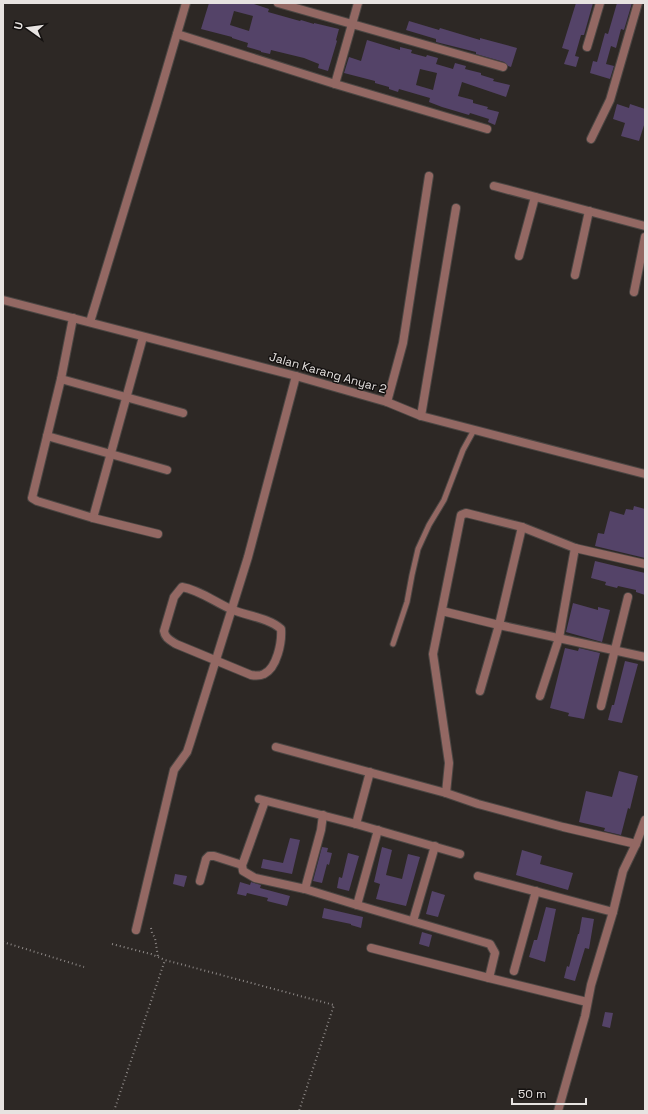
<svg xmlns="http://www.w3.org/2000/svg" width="648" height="1114" font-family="'Space Grotesk',sans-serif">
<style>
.building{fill:#544368;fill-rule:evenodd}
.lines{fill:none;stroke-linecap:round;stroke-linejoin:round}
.service-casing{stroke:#4b4643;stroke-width:7}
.minor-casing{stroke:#4b4643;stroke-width:10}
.path{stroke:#8e8987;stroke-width:2;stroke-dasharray:1 3;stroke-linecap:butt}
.service{stroke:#936863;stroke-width:5}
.minor{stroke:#936863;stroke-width:8}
.labels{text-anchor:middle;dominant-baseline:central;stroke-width:3;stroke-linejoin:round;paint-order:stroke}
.street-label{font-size:12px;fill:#e7e3e1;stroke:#141110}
</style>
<rect width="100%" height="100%" fill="#2d2825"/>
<g class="building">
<path d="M209,3H254V4L269,9L268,12L300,21L301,20L314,24V23L339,29L336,40L337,41L328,71L318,68L319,64L304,58L271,50L270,54L261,52V51L247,47L248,43L232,38V37L201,29ZM234,11L253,16L249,31L230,25Z"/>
<path d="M576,3H593L584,35H581L575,56L579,57L576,67L564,64L569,50L562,48Z"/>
<path d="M617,3H632L624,30L621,29L616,48L611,46L606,64L614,66L610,79L590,73L593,61L597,62L605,33L608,34Z"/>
<path d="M409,21L439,30L440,28L480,40V38L517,48L511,67L508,66L504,62L476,54V52L436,42V39L406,30Z"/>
<path d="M367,40L400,50V47L412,50L411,53L426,57L427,55L438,58L436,64L453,69L455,63L466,66L465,69L481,73V75L494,79L493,81L510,85L506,97L462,82L458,96L473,100V103L488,107L487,109L499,112L495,125L488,122L489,119L470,113L469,115L442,107L429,102L430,98L399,89L398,92L389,89V87L375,83V81L344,73L349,57L361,61ZM420,69L437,73L433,90L416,85Z"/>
<path d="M617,104L629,108L630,104L645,109V122L639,141L621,136L625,123L613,119Z"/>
<path d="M634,506L645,509V558L595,546L598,533L604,534L610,511L624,515L626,509L633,510Z"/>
<path d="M595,561L645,573V595L636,592V590L618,586L617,588L605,585L606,582L591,578Z"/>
<path d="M573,603L598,610V607L610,610L602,642L566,632Z"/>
<path d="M565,648L578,651L579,648L600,653L584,719L568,716L569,713L550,708Z"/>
<path d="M625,661L638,664L622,723L608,720L612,705H614Z"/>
<path d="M619,771L638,776L630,809L628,808L621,835L604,831L605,828L579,822L586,791L612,797Z"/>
<path d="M290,838L300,840L292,874L261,868L263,859L283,863Z"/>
<path d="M322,847L328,848L327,852L332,853L329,865L327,864L322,883L313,881Z"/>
<path d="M382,847L392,850L386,875L402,879L408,854L420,857L406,906L376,899L380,884L374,882Z"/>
<path d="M522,850L542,856L540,864L573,873L568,890L516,875Z"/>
<path d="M348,853L359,856L349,891L337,888L339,877L342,878Z"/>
<path d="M175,874L187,876L184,887L173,884Z"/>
<path d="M240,882L250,885L251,882L261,885L260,888L290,896L287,906L267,901L268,898L247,893L246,896L237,894Z"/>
<path d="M432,891L445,895L438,917L426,914Z"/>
<path d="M546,907L556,909L545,962L529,957L534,940H537Z"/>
<path d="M324,908L363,917L361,928L351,925V924L322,918Z"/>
<path d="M582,917L594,919L589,949L585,948L575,981L564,978L567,966L569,967L578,934H579Z"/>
<path d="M422,932L432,935L429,947L419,944Z"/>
<path d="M605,1012L613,1013L610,1028L602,1026Z"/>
</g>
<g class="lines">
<defs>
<path id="service" d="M393,644L407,602L412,575L418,549L429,525L444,500L463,450L474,430"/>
<g id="minor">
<path d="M278,3L503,67"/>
<path d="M177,34L335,84L487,129"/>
<path d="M587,47L600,3"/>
<path d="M335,84L358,3"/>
<path d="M591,139L610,100L638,3"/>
<path d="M494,186L645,226"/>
<path d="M519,256L535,197"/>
<path d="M575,275L589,211"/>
<path d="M634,292L645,237"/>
<path d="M3,300L296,376L387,402L421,416L645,474"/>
<path d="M73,318L61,379L32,498L37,501L93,518L143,337"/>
<path d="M90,322L157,102L186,3"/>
<path d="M61,379L183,413"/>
<path d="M387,402L403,343L429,176"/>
<path d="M421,416L456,208"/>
<path d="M47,436L167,470"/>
<path d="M93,518L158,534"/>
<path d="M182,587C200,590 216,603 233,610C248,616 269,618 281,629C282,642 277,668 264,674C260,676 256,676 251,675L176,644C170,640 165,638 164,631L174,597Z"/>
<path d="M442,611L499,625L645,657"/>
<path d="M480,691L499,625L522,527"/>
<path d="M540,696L559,638L575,548"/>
<path d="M601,706L628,597"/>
<path d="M276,747L446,793L478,804L563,827L636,844"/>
<path d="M370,772L356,824L460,854"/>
<path d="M446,793L449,763L433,654L461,515L466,513L522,527L575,548L645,564"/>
<path d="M259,799L356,824"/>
<path d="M265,801L244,860L242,865L243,871L255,878L305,889"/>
<path d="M323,815L321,830L305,889L357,905L378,830"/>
<path d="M478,876L613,912"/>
<path d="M200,881L206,859L209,856H214L242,865"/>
<path d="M357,905L490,944L495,953L489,978L587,1002"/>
<path d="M413,921L435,846"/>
<path d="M136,930L174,770L187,752L190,743L248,557L296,376"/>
<path d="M371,948L489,978"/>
<path d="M514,971L536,891"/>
<path d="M558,1111L585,1016L591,985L613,912L623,871L636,844L645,820"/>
</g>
</defs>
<use href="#service" class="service-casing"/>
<use href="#minor" class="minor-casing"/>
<g class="path">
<path d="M151,928L152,933L155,938L158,957"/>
<path d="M3,942L84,967"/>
<path d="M112,944L151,954L165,960"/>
<path d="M114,1111L165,960L334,1005L299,1111"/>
</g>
<use href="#service" class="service"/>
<use href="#minor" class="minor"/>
</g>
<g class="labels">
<g class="street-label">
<text transform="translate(328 373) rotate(16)">Jalan Karang Anyar 2</text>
</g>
</g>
<rect width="648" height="1114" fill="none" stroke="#e7e3e1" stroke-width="8"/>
<g transform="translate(28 28) rotate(284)" stroke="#141110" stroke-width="3" paint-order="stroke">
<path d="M0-3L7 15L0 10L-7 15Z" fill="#e7e3e1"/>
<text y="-6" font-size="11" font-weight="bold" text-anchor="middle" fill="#e7e3e1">U</text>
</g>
<path d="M512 1098v6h74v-6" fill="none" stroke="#e7e3e1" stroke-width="2"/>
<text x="518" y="1098" font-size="12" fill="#e7e3e1" stroke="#141110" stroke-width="3" paint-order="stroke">50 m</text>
</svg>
